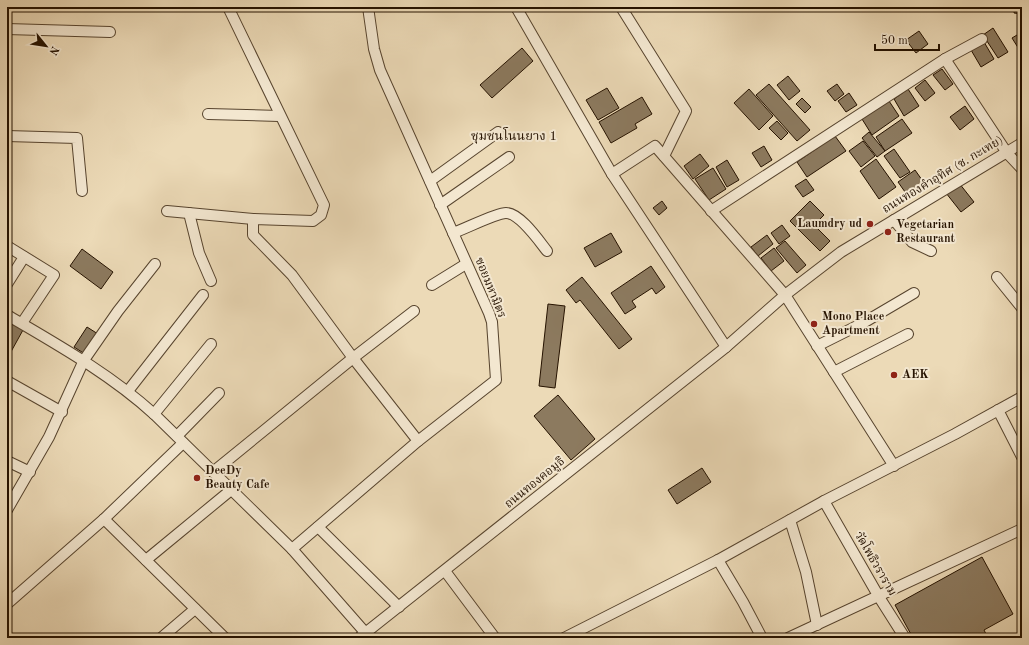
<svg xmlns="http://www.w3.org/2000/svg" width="1029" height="645" font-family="'Old Standard TT','Noto Serif Thai',serif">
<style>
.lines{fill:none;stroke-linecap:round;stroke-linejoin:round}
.stream{stroke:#746149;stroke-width:2.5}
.building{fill:#8c7a5f;stroke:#251200}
.minor-casing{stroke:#57442e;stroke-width:12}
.minor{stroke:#f3e7d0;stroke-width:10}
.poi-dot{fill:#8f2418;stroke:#f3e7d0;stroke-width:1.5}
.labels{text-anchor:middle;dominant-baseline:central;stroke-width:4;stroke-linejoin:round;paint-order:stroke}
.street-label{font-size:12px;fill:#251200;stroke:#f3e7d0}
.poi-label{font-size:12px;font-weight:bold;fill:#251200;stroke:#f3e7d0;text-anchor:start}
.neighbourhood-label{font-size:13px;fill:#251200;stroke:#f3e7d0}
</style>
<rect width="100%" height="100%" fill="#ecdab7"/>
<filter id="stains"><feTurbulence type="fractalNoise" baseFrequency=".005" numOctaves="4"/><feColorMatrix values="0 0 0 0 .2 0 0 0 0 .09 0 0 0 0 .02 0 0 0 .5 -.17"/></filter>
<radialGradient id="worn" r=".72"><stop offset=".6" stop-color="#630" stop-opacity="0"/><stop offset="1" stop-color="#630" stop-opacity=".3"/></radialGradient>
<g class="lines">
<path class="stream" d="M1020,614L1022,613"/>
</g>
<g class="building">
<path d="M1015,7H1022V14L1014,13Z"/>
<path d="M993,28L1008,52L998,58L983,35Z"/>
<path d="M919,31L928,44L916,53L906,40Z"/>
<path d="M1022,32V54L1012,38Z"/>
<path d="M984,42L994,59L981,67L971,50Z"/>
<path d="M522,48L533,61L492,98L480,85Z"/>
<path d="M942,69L953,84L945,90L933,75Z"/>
<path d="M788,76L800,91L789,100L777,85Z"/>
<path d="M925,80L935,93L925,101L915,88Z"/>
<path d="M769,84L810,130L797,141L756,95Z"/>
<path d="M837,84L844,94L835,101L827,91Z"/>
<path d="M607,88L619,108L598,120L586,100Z"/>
<path d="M749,89L773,116L759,130L734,103Z"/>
<path d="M908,89L919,106L904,116L894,99Z"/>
<path d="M849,93L857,105L846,112L838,101Z"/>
<path d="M642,97L652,114L635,124L637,128L611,143L599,122Z"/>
<path d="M802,98L811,107L805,113L796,104Z"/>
<path d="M889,101L899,116L872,135L862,119Z"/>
<path d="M965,106L974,119L960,130L950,117Z"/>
<path d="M902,119L912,133L885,151L876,137Z"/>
<path d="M777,121L788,133L781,140L769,128Z"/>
<path d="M869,132L885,151L877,157L862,138Z"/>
<path d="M835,136L846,151L807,177L797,162Z"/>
<path d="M863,141L875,156L861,167L849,151Z"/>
<path d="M764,146L772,160L761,167L752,153Z"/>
<path d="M894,149L910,172L900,178L884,156Z"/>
<path d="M700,154L709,166L693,179L684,166Z"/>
<path d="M876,159L896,187L879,199L860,171Z"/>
<path d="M727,160L739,180L727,187L716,167Z"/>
<path d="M713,168L726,189L709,200L695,179Z"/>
<path d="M915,170L927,187L910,199L898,182Z"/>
<path d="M806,179L814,190L803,197L795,186Z"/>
<path d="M959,183L974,202L961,212L946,193Z"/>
<path d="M662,201L667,208L659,215L653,208Z"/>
<path d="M810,201L824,215L814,225L830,241L820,251L790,221Z"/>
<path d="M782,225L790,236L779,244L771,233Z"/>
<path d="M611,233L622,252L595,267L584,248Z"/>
<path d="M767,235L773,244L758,256L751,247Z"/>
<path d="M785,241L806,265L797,273L776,248Z"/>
<path d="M774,248L784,261L771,271L761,258Z"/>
<path d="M82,249L113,272L101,289L70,266Z"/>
<path d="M651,266L665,287L656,294L652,288L632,301L636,307L625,314L611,293Z"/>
<path d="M582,277L632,339L619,349L580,300L576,303L566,290Z"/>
<path d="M548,304L565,306L555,388L539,386Z"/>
<path d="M12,324L23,330L7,359V334Z"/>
<path d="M87,327L98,334L85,354L74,347Z"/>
<path d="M558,395L595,439L571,460L534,416Z"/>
<path d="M702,468L711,482L677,504L668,490Z"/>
<path d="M982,557L1013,614L984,630L988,638H913L895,605Z"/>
</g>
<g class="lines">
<defs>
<g id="minor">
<path d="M228,7L324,205L321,215L313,221L253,219V235L292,275L353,358L418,441"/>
<path d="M516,7L612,174L726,347"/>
<path d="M621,7L686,111L664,156"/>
<path d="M7,29L110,32"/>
<path d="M945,59L1007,153L1022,169"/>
<path d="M208,114L279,116"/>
<path d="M7,136L77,138L82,191"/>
<path d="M612,174L655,146L785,295L894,466"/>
<path d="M430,181L498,132"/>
<path d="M440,205L509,157"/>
<path d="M167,211L253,219"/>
<path d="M711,211L945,59L982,39"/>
<path d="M189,213L199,253L211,281"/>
<path d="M894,220L912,242L931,251"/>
<path d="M453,233C465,229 496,213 506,213C520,213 539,241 547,251"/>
<path d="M7,246L54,275L22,323"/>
<path d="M997,277L1022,308"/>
<path d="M7,284L24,257"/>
<path d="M432,285L466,264"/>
<path d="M7,315C58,345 110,374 154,414L292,549L370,638"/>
<path d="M817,346L863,323L914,293"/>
<path d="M834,372L908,334"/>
<path d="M7,381L62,412"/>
<path d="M128,391L203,295"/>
<path d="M998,410L1022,457"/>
<path d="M154,414L211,344"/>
<path d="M177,436L219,393"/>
<path d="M7,461L30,472"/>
<path d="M213,472L353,358L414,311"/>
<path d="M824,501L879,597L905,638"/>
<path d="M7,510L49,437L84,360L118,311L155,264"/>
<path d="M104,519L225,638"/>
<path d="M790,520L806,572L817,625"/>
<path d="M318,527L399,607"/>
<path d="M292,549L418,441L496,380L492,322L489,313L380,70L374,49L368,7"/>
<path d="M146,560L231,490"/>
<path d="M718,560L743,602L762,638"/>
<path d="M445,571L495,638"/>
<path d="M7,604L104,519L183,443"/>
<path d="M161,638L195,609"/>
<path d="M359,638L726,347L785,295L841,252L1022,143"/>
<path d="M564,638L718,560L824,501L955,434L1022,397"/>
<path d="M788,638L1022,529"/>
</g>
</defs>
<use href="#minor" class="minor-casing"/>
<use href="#minor" class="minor"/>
</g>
<g class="poi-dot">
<circle cx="870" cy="224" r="4"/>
<circle cx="888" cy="232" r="4"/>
<circle cx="814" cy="324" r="4"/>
<circle cx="894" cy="375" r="4"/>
<circle cx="197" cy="478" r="4"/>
</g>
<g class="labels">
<g class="street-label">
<text transform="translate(943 175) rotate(-31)">ถนนทองคำอุทิศ (ซ. กะเทย)</text>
<text transform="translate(490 288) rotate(68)">ซอยมหามิตร</text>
<text transform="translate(535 483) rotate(-39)">ถนนทองคอมูธิ</text>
<text transform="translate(875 564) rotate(60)">วัดโพธิวราราม</text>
</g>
<g class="poi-label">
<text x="862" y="224" text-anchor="end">Laumdry ud</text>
<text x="896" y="225">Vegetarian<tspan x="896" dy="14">Restaurant</tspan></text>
<text x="822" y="317">Mono Place<tspan x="822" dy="14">Apartment</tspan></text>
<text x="902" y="375">AEK</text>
<text x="205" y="471">DeeDy<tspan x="205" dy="14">Beauty Cafe</tspan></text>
</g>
<g class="neighbourhood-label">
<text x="514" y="136">ชุมชนโนนยาง 1</text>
</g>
</g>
<rect width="1029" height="645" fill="none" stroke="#ecdab7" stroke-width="24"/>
<rect x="8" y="8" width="1013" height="629" fill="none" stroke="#251200" stroke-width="2"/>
<rect x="12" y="12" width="1005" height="621" fill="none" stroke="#251200"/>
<g transform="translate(46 46) rotate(120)" stroke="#f3e7d0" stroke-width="3" paint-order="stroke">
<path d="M0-3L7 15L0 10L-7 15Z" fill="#251200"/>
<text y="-6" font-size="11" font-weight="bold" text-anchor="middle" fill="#251200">N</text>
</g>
<path d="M875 44v6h64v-6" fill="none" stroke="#251200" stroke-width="2"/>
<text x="881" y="44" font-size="12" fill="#251200" stroke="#f3e7d0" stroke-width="3" paint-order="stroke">50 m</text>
<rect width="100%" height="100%" filter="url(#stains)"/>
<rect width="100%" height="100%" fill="url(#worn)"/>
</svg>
